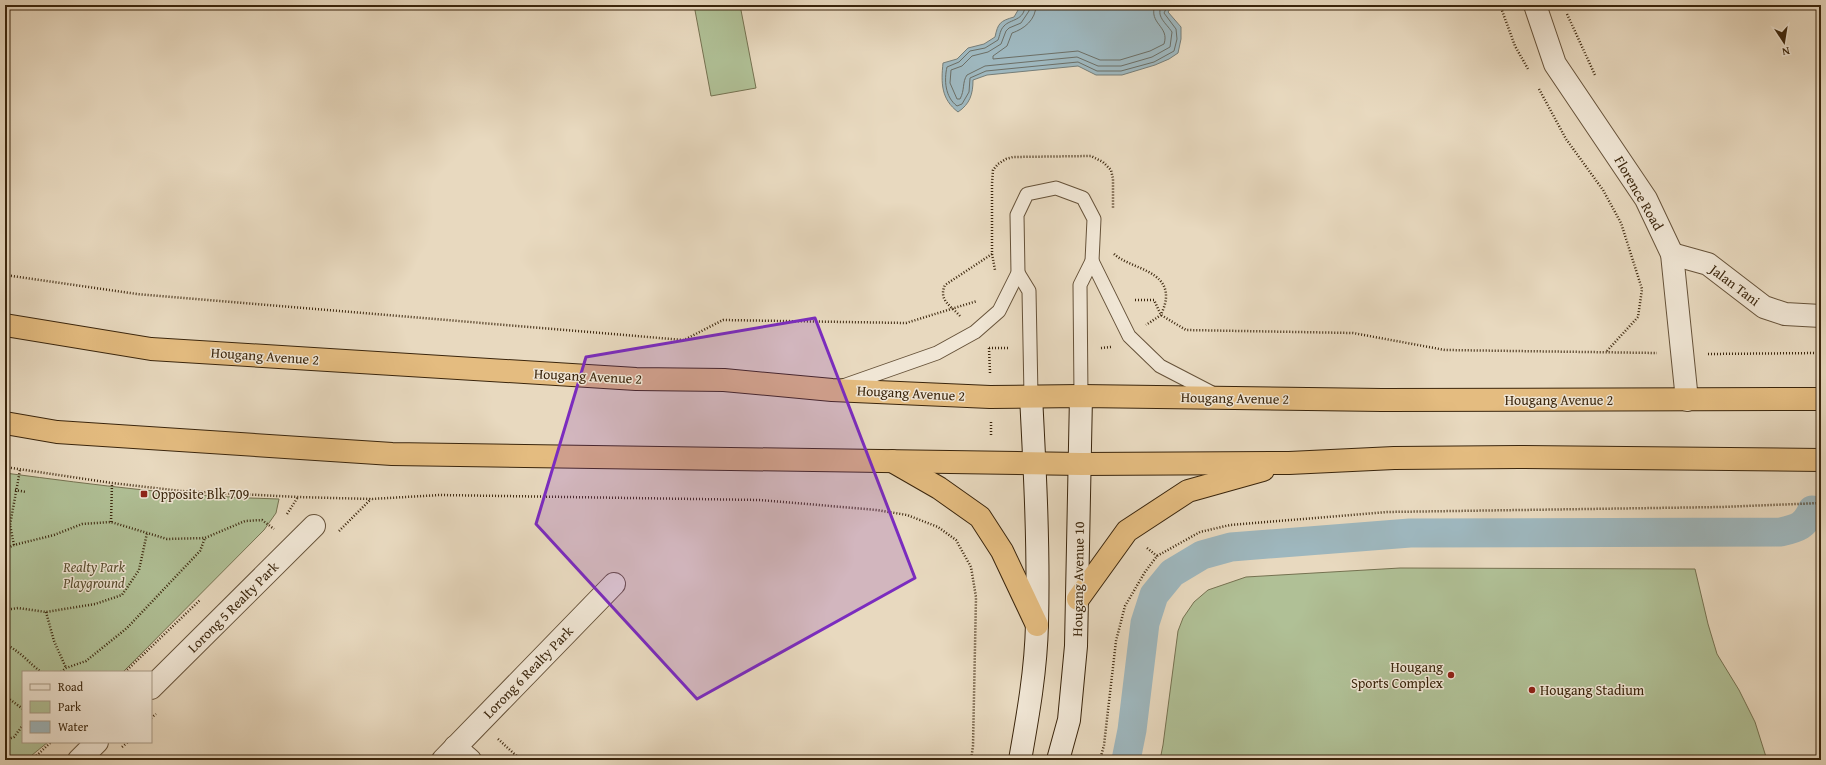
<svg xmlns="http://www.w3.org/2000/svg" width="1826" height="765" font-family="'Gentium Book Plus',serif">
<style>
.green{fill:#b0c096;stroke:#757251}
.water{fill:#9eb7be;stroke:#767d77}
.lines{fill:none;stroke-linecap:round;stroke-linejoin:round}
.shore{stroke:#6c6e65;stroke-width:1}
.canal{stroke:#9eb7be;stroke-width:29}
.service-casing{stroke:#665239;stroke-width:15}
.minor-casing{stroke:#665239;stroke-width:24}
.secondary-casing{stroke:#3a250c;stroke-width:24}
.trunk-casing{stroke:#3a250c;stroke-width:24}
.path{stroke:#3a250c;stroke-width:2.5;stroke-dasharray:1 2;stroke-linecap:butt}
.service{stroke:#f0e6d5;stroke-width:13}
.minor{stroke:#f0e6d5;stroke-width:22}
.secondary{stroke:#f0e6d5;stroke-width:22}
.trunk{stroke:#e4bc80;stroke-width:22}
.marked{fill:#7b2cbf;fill-opacity:0.2;stroke:#7b2cbf;stroke-width:3;stroke-linejoin:round}
.poi-dot{fill:#8f2418;stroke:#f0e6d5;stroke-width:1.5}
.labels{text-anchor:middle;dominant-baseline:central;stroke-width:3;stroke-linejoin:round;paint-order:stroke}
.street-label{font-size:14px;fill:#3a250c;stroke:#f0e6d5}
.poi-label{font-size:14px;fill:#3a250c;stroke:#f0e6d5;text-anchor:start}
.park-label{font-size:14px;font-style:italic;fill:#584c2e;stroke:#f0e6d5}
</style>
<rect width="100%" height="100%" fill="#e8d9bf"/>
<filter id="stains"><feTurbulence type="fractalNoise" baseFrequency=".005" numOctaves="4"/><feColorMatrix values="0 0 0 0 .2 0 0 0 0 .09 0 0 0 0 .02 0 0 0 .5 -.17"/></filter>
<radialGradient id="worn" r=".72"><stop offset=".6" stop-color="#630" stop-opacity="0"/><stop offset="1" stop-color="#630" stop-opacity=".3"/></radialGradient>
<g class="green">
<path d="M694,5H740L756,88L711,96Z"/>
<path d="M5,473C97,485 186,497 279,499L276,513L264,530L123,672H23V742H48L26,760H5Z"/>
<path d="M1400,568L1695,569L1708,624L1717,654L1739,690L1755,722L1767,760H1160L1163,745L1178,631L1183,618L1194,602L1208,590L1246,577Z"/>
</g>
<path class="water" d="M1021,5H1173L1168,12L1181,27V39L1178,53L1169,59L1155,65L1122,75H1096L1078,66L987,75L973,80C973,94 970,104 958,112C941,99 941,83 943,63L957,59L968,48L984,44L995,37C998,23 1000,21 1014,17Z"/>
<g class="lines">
<g class="shore">
<path d="M1025,5C1025,21 1010,19 1004,26C1000,30 1000,35 998,40L985,48L970,51L959,62L947,67C944,80 945,97 957,106L962,104L969,92L970,78L986,71L1078,62L1097,71H1121L1154,62L1174,51L1177,39L1176,29L1164,13L1168,5"/>
<path d="M1030,5L1029,11L1021,23L1009,28L1006,31L1001,44L988,52L972,56L962,66L951,70L950,83L957,99H960C965,90 962,82 967,75L985,66L1077,57L1098,66H1121L1152,57L1170,47L1172,32C1166,23 1155,16 1162,5"/>
<path d="M1036,5C1036,20 1024,29 1012,33L1007,46L993,56V59L1078,51L1100,60H1120L1150,51L1164,44C1170,26 1148,24 1155,5"/>
</g>
<path class="canal" d="M1126,760L1132,730L1145,623L1154,595L1172,573L1202,555L1231,547L1410,533L1781,532C1798,528 1805,526 1812,510"/>
<defs>
<g id="service">
<path d="M1092,261L1129,336L1160,366L1216,395"/>
<path d="M1018,273L1029,291L1031,396"/>
<path d="M843,386L937,353L975,332L999,311L1018,273L1017,215L1027,194L1056,188L1083,198L1094,219L1092,261L1080,285L1081,396"/>
</g>
<g id="minor">
<path d="M1535,5L1555,64L1646,199L1672,254L1687,400"/>
<path d="M1672,254L1708,264L1764,307L1785,314L1821,316"/>
<path d="M151,688L314,526"/>
<path d="M455,747L470,760"/>
<path d="M79,760L97,742"/>
<path d="M443,760L614,584"/>
</g>
<g id="secondary">
<path d="M1020,760C1028,715 1036,670 1037,624C1039,549 1035,472 1031,396"/>
<path d="M1058,760L1069,720L1076,646L1081,396"/>
</g>
<g id="trunk">
<path d="M5,325L151,349L636,379L724,380L832,390L990,397L1081,396L1382,400L1821,399"/>
<path d="M5,423L57,432L392,454L1081,464L1289,463L1394,458L1519,457L1821,460"/>
<path d="M892,461L939,488L980,517L1002,551L1037,625"/>
<path d="M1078,599L1127,531L1188,491L1263,470"/>
</g>
</defs>
<use href="#service" class="service-casing"/>
<use href="#minor" class="minor-casing"/>
<use href="#secondary" class="secondary-casing"/>
<use href="#trunk" class="trunk-casing"/>
<g class="path">
<path d="M1500,5L1515,46L1528,69"/>
<path d="M1567,14L1595,75"/>
<path d="M1539,89L1566,139L1603,190L1621,223L1642,289L1638,317L1606,352"/>
<path d="M5,245L7,239"/>
<path d="M992,254L995,270"/>
<path d="M1114,254C1129,268 1167,270 1166,297C1166,303 1163,310 1161,315L1146,325"/>
<path d="M5,275L137,294L684,340L723,320L906,323L977,301"/>
<path d="M1135,300H1154L1161,315L1186,330L1353,333L1445,350L1657,353"/>
<path d="M960,316C951,306 938,300 945,285L992,254V184L993,170L998,164L1006,159L1013,157L1091,156L1103,162L1111,170L1113,179V209"/>
<path d="M989,348L990,373"/>
<path d="M989,348H1010"/>
<path d="M1101,348L1111,347"/>
<path d="M1708,354L1821,353"/>
<path d="M991,422V437"/>
<path d="M5,467L112,483L181,491L298,497L371,499L440,495L760,500L877,510L907,515L938,527L956,540L971,567L976,597L973,746L971,760"/>
<path d="M15,490L26,492"/>
<path d="M287,514L298,497"/>
<path d="M111,522L112,483"/>
<path d="M339,531L371,499"/>
<path d="M14,545L10,525L20,470"/>
<path d="M1147,548L1157,556"/>
<path d="M5,549L14,545L54,535L82,524L111,522L167,539L205,538L245,521L262,520L274,529"/>
<path d="M5,610L18,608L46,612L95,604L122,595L139,570L147,533"/>
<path d="M46,612L54,641L66,668"/>
<path d="M5,645C17,648 30,664 41,672"/>
<path d="M61,672L66,668L86,661L127,628L200,551L205,538"/>
<path d="M125,672L200,600"/>
<path d="M5,696L23,709"/>
<path d="M151,718L156,714"/>
<path d="M498,739L521,760"/>
<path d="M5,740L14,737L23,725"/>
<path d="M122,747L128,742"/>
<path d="M32,760L51,742"/>
<path d="M1100,760L1104,745L1116,641L1125,606L1145,572L1157,556L1200,532L1230,525L1387,512L1721,507L1821,503"/>
</g>
<use href="#service" class="service"/>
<use href="#minor" class="minor"/>
<use href="#secondary" class="secondary"/>
<use href="#trunk" class="trunk"/>
</g>
<path class="marked" d="M815,318L915,578L697,699L536,524L586,357Z"/>
<g class="poi-dot">
<rect x="140" y="490" width="8" height="8" rx="2"/>
<circle cx="1451" cy="675" r="4"/>
<circle cx="1532" cy="690" r="4"/>
</g>
<g class="labels">
<g class="street-label">
<text transform="translate(1639 193) rotate(60)">Florence Road</text>
<text transform="translate(1735 285) rotate(37)">Jalan Tani</text>
<text transform="translate(265 356) rotate(4)">Hougang Avenue 2</text>
<text transform="translate(588 376) rotate(3)">Hougang Avenue 2</text>
<text transform="translate(911 393) rotate(3)">Hougang Avenue 2</text>
<text transform="translate(1235 398) rotate(1)">Hougang Avenue 2</text>
<text x="1559" y="400">Hougang Avenue 2</text>
<text transform="translate(1078 579) rotate(-89)">Hougang Avenue 10</text>
<text transform="translate(233 607) rotate(-45)">Lorong 5 Realty Park</text>
<text transform="translate(528 672) rotate(-46)">Lorong 6 Realty Park</text>
</g>
<g class="poi-label">
<text x="152" y="494">Opposite Blk 709</text>
<text x="1443" y="667" text-anchor="end">Hougang<tspan x="1443" dy="16">Sports Complex</tspan></text>
<text x="1540" y="690">Hougang Stadium</text>
</g>
<g class="park-label">
<text x="94" y="567">Realty Park<tspan x="94" dy="16">Playground</tspan></text>
</g>
</g>
<rect width="1826" height="765" fill="none" stroke="#e8d9bf" stroke-width="20"/>
<rect x="6" y="6" width="1814" height="753" fill="none" stroke="#3a250c" stroke-width="2"/>
<rect x="10" y="10" width="1806" height="745" fill="none" stroke="#3a250c"/>
<rect x="22" y="671" width="130" height="72" fill="#f0e6d5" stroke="#a79985"/>
<rect x="30" y="684" width="20" height="6" fill="#f0e6d5" stroke="#a79985"/>
<text x="58" y="691" font-size="12" fill="#3a250c">Road</text>
<rect x="30" y="701" width="20" height="12" fill="#b0c096" stroke="#a79985"/>
<text x="58" y="711" font-size="12" fill="#3a250c">Park</text>
<rect x="30" y="721" width="20" height="12" fill="#9eb7be" stroke="#a79985"/>
<text x="58" y="731" font-size="12" fill="#3a250c">Water</text>
<g transform="translate(1784 42) rotate(168)" stroke="#f0e6d5" stroke-width="3" paint-order="stroke">
<path d="M0-3L7 15L0 10L-7 15Z" fill="#3a250c"/>
<text y="-6" font-size="11" font-weight="bold" text-anchor="middle" fill="#3a250c">N</text>
</g>
<rect width="100%" height="100%" filter="url(#stains)"/>
<rect width="100%" height="100%" fill="url(#worn)"/>
</svg>
